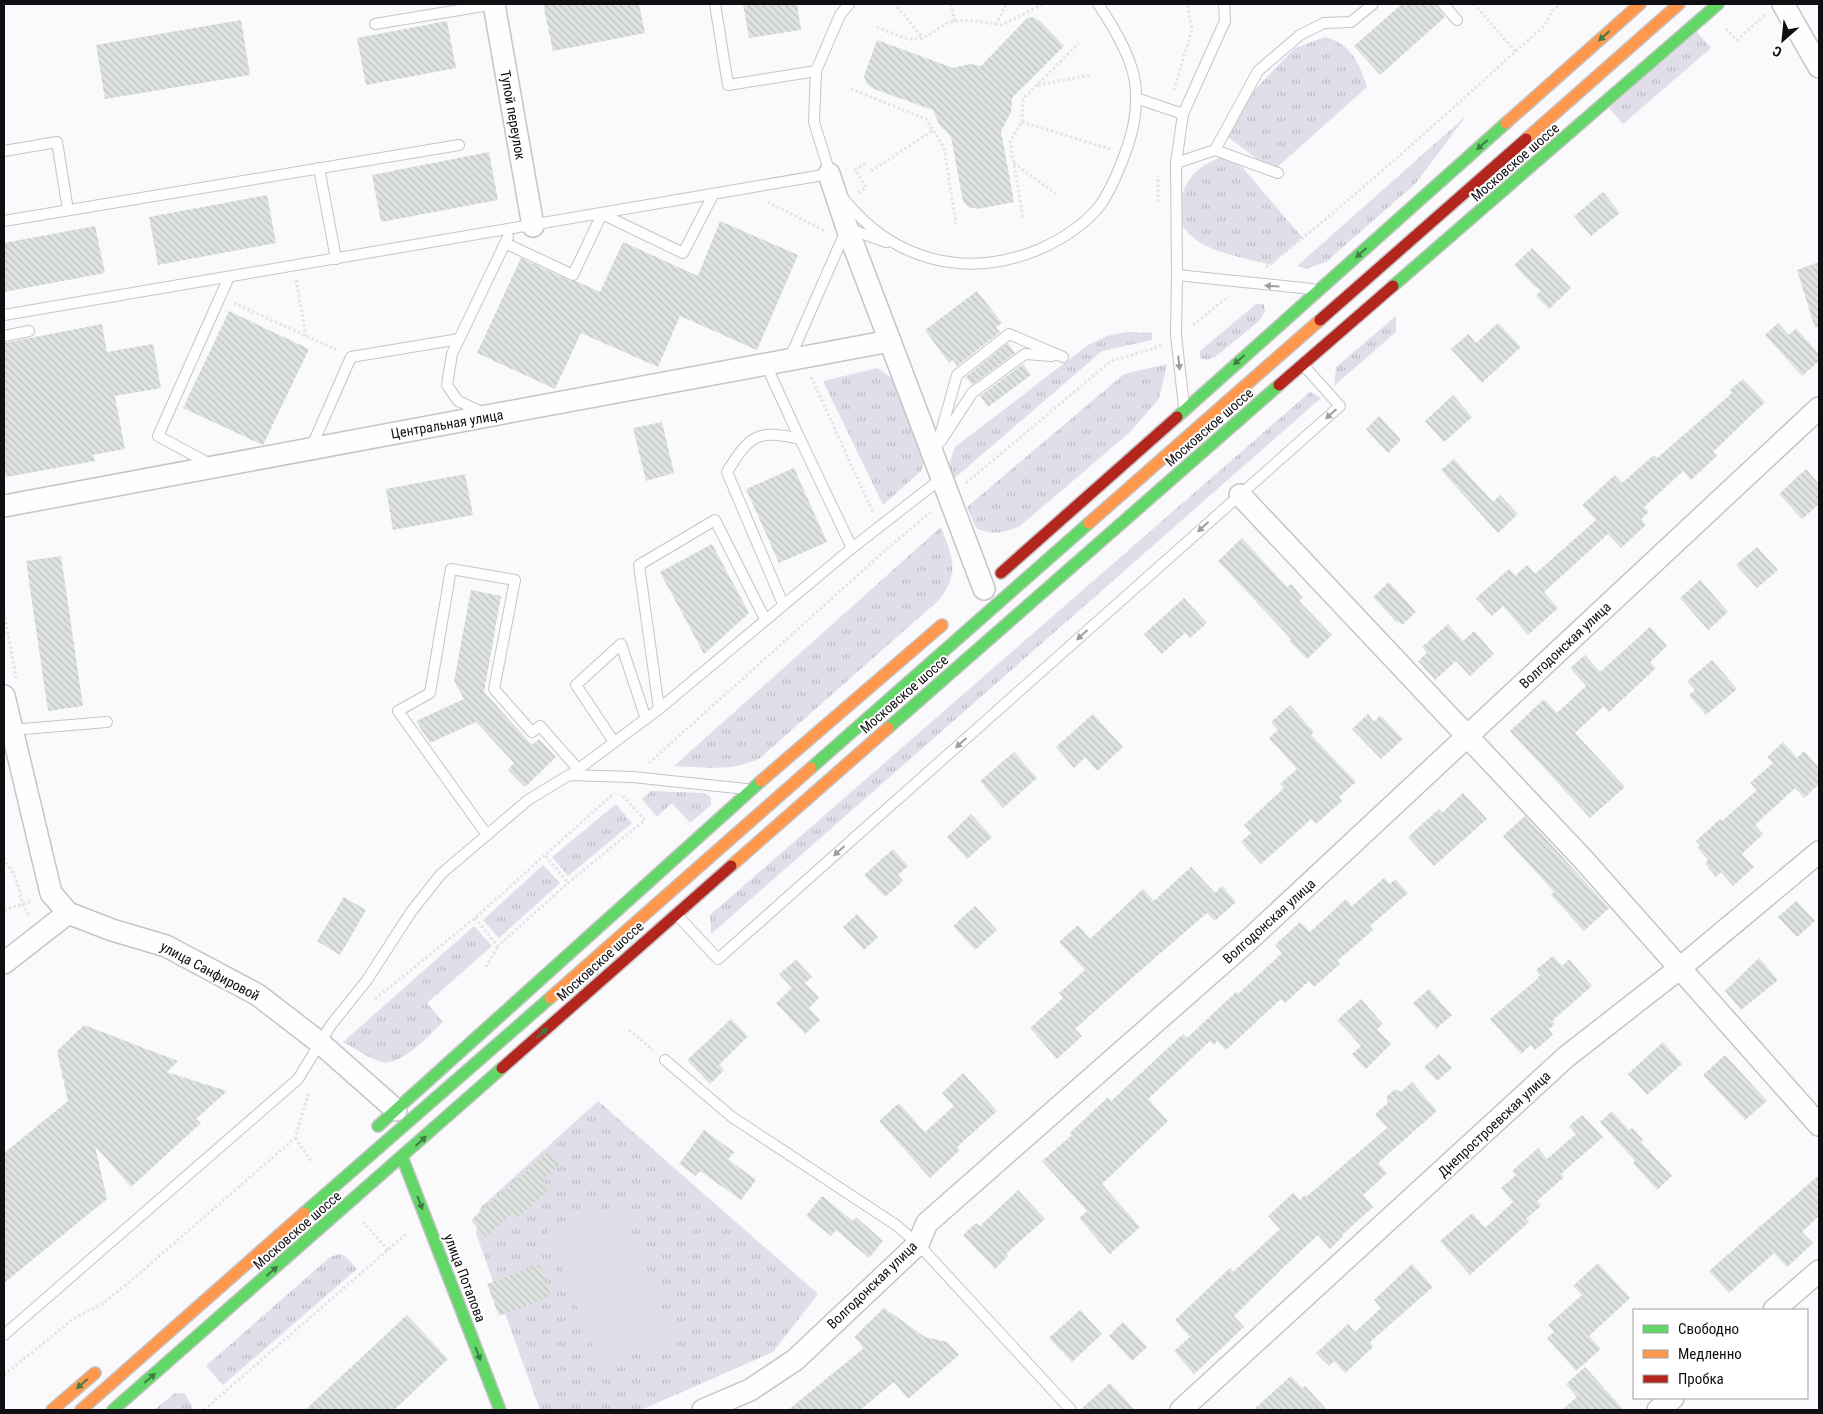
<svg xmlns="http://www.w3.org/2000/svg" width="1823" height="1414" font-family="'Roboto Condensed',sans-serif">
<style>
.grass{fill:url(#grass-tufts)}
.pitch{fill:#dfdee9}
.building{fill:url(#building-back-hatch)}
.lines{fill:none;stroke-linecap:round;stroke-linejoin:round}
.lane-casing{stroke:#c5c5c8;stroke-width:12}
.street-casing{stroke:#c5c5c8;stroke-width:24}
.fast-casing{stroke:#c5c5c8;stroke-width:14}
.slow-casing{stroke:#c5c5c8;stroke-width:14}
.jam-casing{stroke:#c5c5c8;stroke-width:14}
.path{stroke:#e4e4e4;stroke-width:3;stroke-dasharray:2.5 2.5;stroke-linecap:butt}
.lane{stroke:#fefeff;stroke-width:10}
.street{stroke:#fefeff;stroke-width:21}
.fast{stroke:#63d668;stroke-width:11}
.slow{stroke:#ff974d;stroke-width:11}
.jam{stroke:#b3261e;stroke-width:11}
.oneway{fill:#3d7c42}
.oneway2{fill:#9e9ea1}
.labels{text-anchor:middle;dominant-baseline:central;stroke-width:4;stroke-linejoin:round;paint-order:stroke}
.street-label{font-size:14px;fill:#0f0f13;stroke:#fff}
</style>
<defs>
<pattern id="grass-tufts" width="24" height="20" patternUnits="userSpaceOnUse" patternTransform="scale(1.25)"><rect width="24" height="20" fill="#dfdee9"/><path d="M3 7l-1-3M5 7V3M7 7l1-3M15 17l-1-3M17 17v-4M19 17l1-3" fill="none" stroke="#bebdc7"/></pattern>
<pattern id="building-back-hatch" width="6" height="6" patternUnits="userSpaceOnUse" patternTransform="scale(1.25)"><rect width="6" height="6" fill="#dfe3df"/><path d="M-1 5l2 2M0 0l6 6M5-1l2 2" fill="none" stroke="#bec2be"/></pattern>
</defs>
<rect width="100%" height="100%" fill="#fafafc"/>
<g class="grass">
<path d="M1696,31L1711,48L1623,124L1609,108Z"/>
<path d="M1325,37C1351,44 1359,63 1367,87L1273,171L1224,134L1232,113L1295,48Z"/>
<path d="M1466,116L1416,183L1326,262L1306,269L1297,266Z"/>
<path d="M1221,157L1242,167L1302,237L1271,265C1236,255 1165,248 1182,195C1190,173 1200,166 1221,157Z"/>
<path d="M1256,304H1264L1265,312L1259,321L1215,357L1207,360L1200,358V351Z"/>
<path d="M1396,316V332L1334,386L1336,367Z"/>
<path d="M1127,332L1152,333V340L1102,351L949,483L946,473L955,447L1088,345L1107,336Z"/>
<path d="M1167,364L1159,399L1129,433L1020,526C1003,533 993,536 976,528L967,507L1124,374Z"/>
<path d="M878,368L900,385L927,455L921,471L883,505L823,381Z"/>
<path d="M1310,392L1321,398L711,934L710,915Z"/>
<path d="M941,527C952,557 961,572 939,600L760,758C733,772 704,767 674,766Z"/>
<path d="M651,791L705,793L711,798V805L690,823L672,803L657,817L642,799Z"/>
<path d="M616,804L632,823L568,876L552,857Z"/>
<path d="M543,865L560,883L499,938L483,920Z"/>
<path d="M474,926L492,946L427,1003L443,1022C429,1035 401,1067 381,1062C368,1058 355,1048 343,1042Z"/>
<path d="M598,1101L818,1294L773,1352L641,1410H540L476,1234L480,1208Z"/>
<path d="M339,1254L345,1256L357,1269L223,1385L206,1366L330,1257Z"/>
<path d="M175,1393L185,1394L194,1410H154Z"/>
</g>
<path class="pitch" d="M619,1204L673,1339L601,1367L547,1232Z"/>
<g class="building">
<path d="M543,4H639L645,33L553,51Z"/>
<path d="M743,4H797L801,30L749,38Z"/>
<path d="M1402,4H1436L1445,17L1380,75L1354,46Z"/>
<path d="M1033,17L1040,21L1064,46L1012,98L1011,112L1001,131L1014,202L978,209L968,207L963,201L951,137L939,124L933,110L874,89L867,84L864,76L877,40L953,68L970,64L981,66L1027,18Z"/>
<path d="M241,20L250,75L105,99L96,45Z"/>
<path d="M447,21L456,68L366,85L357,38Z"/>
<path d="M489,152L498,200L381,222L372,175Z"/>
<path d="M1603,192L1620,213L1591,236L1574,216Z"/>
<path d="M267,195L276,243L158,265L149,217Z"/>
<path d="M720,221L798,255L757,350L680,316L658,367L581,333L555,389L477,353L521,258L570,281H576L600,292L623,242L698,276Z"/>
<path d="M95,226L105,273L4,292V243Z"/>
<path d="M1532,248L1571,288L1549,309L1536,296L1541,290L1535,287L1514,265Z"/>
<path d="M1819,262V327L1815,328L1797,270Z"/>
<path d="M977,291L1002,323L996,327L1000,332L957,366L953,360L949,363L925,330Z"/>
<path d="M229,311L309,349L263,445L183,408Z"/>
<path d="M1498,323L1521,347L1482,383L1451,349L1468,334L1476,343Z"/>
<path d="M1778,323L1789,335L1796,328L1819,354V361L1802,376L1765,335Z"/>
<path d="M102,324L107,352L153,344L161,388L115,396L125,449L93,455L95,461L6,477L4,463V343Z"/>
<path d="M1008,343L1015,353L972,385L966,377Z"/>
<path d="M1023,364L1031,375L988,407L980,396Z"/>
<path d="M1743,379L1765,402L1713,452L1717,456L1691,480L1683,471L1644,507L1649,512L1641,519L1646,525L1621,548L1608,534L1544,592L1558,608L1528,635L1503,606L1492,616L1476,598L1509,569L1515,576L1527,565L1535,574L1596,520L1582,505L1615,475L1622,483L1654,455L1657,458L1732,393L1730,390Z"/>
<path d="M1453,395L1472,417L1444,442L1425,421Z"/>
<path d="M1379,416L1401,440L1388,453L1366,429Z"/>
<path d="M662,422L674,473L646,481L633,428Z"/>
<path d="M1454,459L1493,502L1500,495L1518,514L1498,533L1441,470Z"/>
<path d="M794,468L827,542L779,563L746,489Z"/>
<path d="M1806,469L1819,484V504L1802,519L1779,494Z"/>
<path d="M465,474L473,515L393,530L386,489Z"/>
<path d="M1242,538L1287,587L1291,584L1303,598L1299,601L1332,635L1307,659L1289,641L1291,639L1218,561Z"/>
<path d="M712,544L749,613L704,654L660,572Z"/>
<path d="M1757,547L1778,570L1757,588L1736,565Z"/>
<path d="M61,556L83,706L48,711L26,561Z"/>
<path d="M1700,580L1728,612L1708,630L1680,598Z"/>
<path d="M1389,582L1416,612L1402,625L1398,621L1397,623L1373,597Z"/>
<path d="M471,590L501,596L484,692L532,745L539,739L556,757L525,787L508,770L514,763L476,722L430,743L416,721L464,699L454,681Z"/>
<path d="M1184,598L1207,623L1190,638L1185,633L1162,654L1144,634Z"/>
<path d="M1448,624L1463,641L1474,631L1494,654L1470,676L1456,661L1435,680L1418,661L1427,653L1422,647Z"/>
<path d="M1650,627L1667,646L1650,662L1656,668L1609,712L1604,706L1575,733L1625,787L1590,818L1510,731L1544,699L1557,713L1586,686L1570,668L1585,655L1600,672Z"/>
<path d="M1712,660L1737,689L1706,715L1689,695L1695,690L1687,681Z"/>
<path d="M1290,705L1314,732L1311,735L1356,782L1339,797L1342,801L1316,824L1311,819L1261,864L1241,842L1251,833L1244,825L1284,788L1280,784L1297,769L1269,738L1278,730L1271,722Z"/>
<path d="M1093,714L1123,747L1097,771L1085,757L1074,768L1056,747Z"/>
<path d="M1368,714L1374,722L1380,715L1403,739L1381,759L1352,729Z"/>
<path d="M1783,742L1797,758L1804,751L1819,768V784L1804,798L1795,788L1755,825L1763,834L1742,854L1754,867L1733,886L1721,872L1716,877L1705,863L1708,860L1697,847L1700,845L1696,841L1720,819L1722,821L1757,790L1750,783L1773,763L1767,757Z"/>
<path d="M1014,752L1037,778L1003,808L980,781Z"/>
<path d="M1463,793L1487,819L1434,866L1408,837L1439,809L1442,813Z"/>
<path d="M971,814L992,837L967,859L947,837Z"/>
<path d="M1525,816L1609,908L1584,931L1551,895L1554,892L1503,836Z"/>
<path d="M893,849L908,866L898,875L903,881L885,897L864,875Z"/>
<path d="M1191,867L1215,893L1222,886L1236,902L1215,921L1207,913L1141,970L1075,1029L1082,1036L1057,1059L1030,1028L1063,998L1059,993L1085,970L1059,942L1078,925L1090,939L1143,889L1154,901Z"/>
<path d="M1384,878L1390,884L1395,879L1408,893L1370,926L1373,930L1337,961L1340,964L1314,987L1309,981L1285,1003L1281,999L1226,1050L1217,1041L1214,1045L1210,1041L1148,1099L1168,1121L1102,1184L1140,1227L1110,1254L1079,1218L1087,1211L1042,1161L1072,1135L1070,1133L1108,1097L1111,1101L1183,1034L1187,1038L1236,992L1238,994L1282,953L1275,945L1300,922L1310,932L1346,899L1352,906Z"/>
<path d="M344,897L366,910L340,955L317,941Z"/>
<path d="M1796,901L1815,921L1797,937L1778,917Z"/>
<path d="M975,906L997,930L975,950L953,926Z"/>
<path d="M857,914L878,937L864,950L843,927Z"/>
<path d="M1553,956L1562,966L1569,959L1592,986L1552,1021L1555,1024L1549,1029L1553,1035L1535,1050L1531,1045L1521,1054L1490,1019L1535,981L1540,975L1536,970Z"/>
<path d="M1759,958L1778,980L1741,1010L1725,991Z"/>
<path d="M796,960L812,977L805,983L819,998L809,1008L820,1020L805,1034L776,1003L792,988L779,974Z"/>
<path d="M1429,989L1452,1015L1436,1029L1413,1003Z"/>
<path d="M1361,999L1383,1024L1377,1029L1391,1044L1366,1069L1352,1054L1361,1046L1337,1020Z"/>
<path d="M731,1019L748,1036L719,1065L724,1070L710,1084L687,1060Z"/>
<path d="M84,1025L178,1061L167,1072L227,1091L196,1119L201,1123L131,1187L95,1146L107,1199L4,1283V1153L68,1101L57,1051Z"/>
<path d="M1663,1042L1682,1064L1647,1095L1628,1074Z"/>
<path d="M1439,1054L1452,1068L1437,1081L1424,1067Z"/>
<path d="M1725,1055L1767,1101L1745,1120L1703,1075Z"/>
<path d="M963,1073L997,1111L957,1147L960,1150L930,1178L879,1121L899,1103L925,1132L954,1106L942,1093Z"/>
<path d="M1412,1082L1437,1111L1378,1163L1387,1173L1363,1195L1373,1207L1342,1235L1343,1236L1330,1249L1318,1235L1288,1263L1234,1316L1244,1327L1194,1374L1174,1351L1190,1337L1175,1320L1230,1268L1233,1272L1280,1229L1268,1216L1293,1193L1300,1200L1305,1195L1306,1197L1387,1128L1375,1114L1388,1103L1386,1097L1395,1089L1401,1092Z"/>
<path d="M1612,1111L1629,1130L1632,1128L1643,1140L1641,1142L1672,1176L1657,1190L1633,1163L1635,1161L1600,1122Z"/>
<path d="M1582,1115L1603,1137L1561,1174L1564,1177L1537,1201L1541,1206L1526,1219L1529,1222L1470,1275L1440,1241L1472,1213L1485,1228L1513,1202L1501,1188L1516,1175L1512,1171L1538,1148L1547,1159L1576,1134L1569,1126Z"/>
<path d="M704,1130L734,1152L728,1159L756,1180L741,1200L700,1171L696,1176L679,1164Z"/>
<path d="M547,1152L559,1165L542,1180L550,1189L516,1219L511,1214L486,1237L471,1220Z"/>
<path d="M1819,1175V1216L1802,1232L1813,1243L1787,1267L1774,1253L1729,1293L1709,1271Z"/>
<path d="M1018,1190L1045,1219L1006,1254L1008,1256L995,1269L963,1235L976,1223L980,1226Z"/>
<path d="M822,1196L853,1221L856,1217L883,1241L869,1258L836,1230L831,1236L806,1216Z"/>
<path d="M1598,1263L1630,1298L1589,1336L1601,1349L1576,1371L1547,1338L1554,1332L1548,1325L1582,1295L1573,1286Z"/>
<path d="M539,1264L551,1296L499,1316L487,1284Z"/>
<path d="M1412,1264L1433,1287L1370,1342L1373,1347L1345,1373L1334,1361L1329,1366L1316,1353L1348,1324L1355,1332L1381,1308L1374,1300Z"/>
<path d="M884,1308L925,1337L947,1342L959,1355L908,1399L894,1382L860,1410H788L864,1348L854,1337Z"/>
<path d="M1080,1310L1102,1334L1072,1362L1049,1338Z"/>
<path d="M407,1315L448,1359L394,1410H305Z"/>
<path d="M1123,1322L1147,1347L1132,1361L1109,1336Z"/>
<path d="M1585,1367L1624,1410H1562L1577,1397L1566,1384Z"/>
<path d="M1291,1376L1302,1388L1305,1386L1327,1410H1253Z"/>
<path d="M1110,1383L1135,1410H1080Z"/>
</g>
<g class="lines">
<defs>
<g id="lane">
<path d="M715,4L728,85L816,71"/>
<path d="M1443,4L1457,20"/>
<path d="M375,24L495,4"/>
<path d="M1136,98L1183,114"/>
<path d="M1215,150L1258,71L1300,35L1324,23L1351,22L1373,4"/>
<path d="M4,151L57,142L68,210"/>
<path d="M1176,163L1183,114L1225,21L1224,4"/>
<path d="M319,168L336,259"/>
<path d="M831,177L814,122L816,71L840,15L849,4"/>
<path d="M843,198C893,261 966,280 1040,249C1062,239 1086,224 1101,204C1109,192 1116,177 1121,164C1132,137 1139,111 1135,82C1131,55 1113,26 1098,4"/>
<path d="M4,221L459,145"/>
<path d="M505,243L573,275L602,214L683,253L713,195"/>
<path d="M1177,275L1176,163L1215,150L1278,173"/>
<path d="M4,315L829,174"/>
<path d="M4,336L29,331"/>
<path d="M789,360L847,228L886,242"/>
<path d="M766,365L800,439"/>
<path d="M1184,407L1176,335L1177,275L1312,289"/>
<path d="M484,413L458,401L447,385L452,354L508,237"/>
<path d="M941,441L972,393L1025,354L1052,356"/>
<path d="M311,448L351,357L459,339"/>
<path d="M936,450L957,375L1009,334L1063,357"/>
<path d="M210,464L158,436L229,277"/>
<path d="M783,604L727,472C750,435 757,429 800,439L852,548L942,478"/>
<path d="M659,709L639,565L715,520L765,619"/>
<path d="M11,730L107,722"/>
<path d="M614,742L576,685L621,644L646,719"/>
<path d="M573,773L659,709L852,548"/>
<path d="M487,835L398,711L430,693L451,569L515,580L494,689L532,732L540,726L578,769"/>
<path d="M677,915L718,959L1340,406L1304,366"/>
<path d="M665,1060L732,1117L896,1225L918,1244L1071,1410"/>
<path d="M4,1335L298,1079L331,1025L367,980L411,912L441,874L528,800L569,775L633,777L746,789"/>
</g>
<g id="street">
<path d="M494,4L533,226"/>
<path d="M1783,4L1819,67"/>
<path d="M829,174L847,228L984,589"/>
<path d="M1240,495L1582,858L1819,1125"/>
<path d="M4,506L890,341"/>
<path d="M4,696L51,893L68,913L112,930L166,946L258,995L319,1042L396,1110"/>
<path d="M4,963L68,913"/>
<path d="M1774,1310L1819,1271"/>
<path d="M703,1410L750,1390L795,1360L918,1244L927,1223L1251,938L1819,408"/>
<path d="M1181,1410L1566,1057L1680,968L1819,852"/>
<path d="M1658,1410L1673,1398"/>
</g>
<g id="fast">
<path d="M1393,286L1718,4"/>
<path d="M1177,417L1506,123"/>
<path d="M888,728L1279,385"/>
<path d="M811,768L1089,523"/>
<path d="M378,1126L761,781"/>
<path d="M402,1157L500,1410"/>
<path d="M304,1213L550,998"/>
<path d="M113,1410L502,1068"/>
</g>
<g id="slow">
<path d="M1506,123L1640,4"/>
<path d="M1526,139L1679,4"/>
<path d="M1089,523L1320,320"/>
<path d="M761,781L942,625"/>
<path d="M731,866L888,728"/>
<path d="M550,998L811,768"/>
<path d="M52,1410L95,1373"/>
<path d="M81,1410L304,1213"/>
</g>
<g id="jam">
<path d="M1320,320L1526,139"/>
<path d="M1279,385L1393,286"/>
<path d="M1001,573L1177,417"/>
<path d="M502,1068L731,866"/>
</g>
</defs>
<use href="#lane" class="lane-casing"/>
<use href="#street" class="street-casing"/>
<use href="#fast" class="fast-casing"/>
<use href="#slow" class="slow-casing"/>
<use href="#jam" class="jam-casing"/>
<g class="path">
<path d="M951,4L955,22"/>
<path d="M1474,4L1515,51"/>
<path d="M897,7L923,38"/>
<path d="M996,25L1006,4"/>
<path d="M877,27C888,31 906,41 917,39C929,38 938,27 948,23C966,17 984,23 1002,25L1043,4"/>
<path d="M1726,29L1737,40L1766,14"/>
<path d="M1038,85L1091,75"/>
<path d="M851,89L926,119L944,148L956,224"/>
<path d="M1174,90L1192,29L1187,4"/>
<path d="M1022,122L1110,149"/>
<path d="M1014,163L1056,194"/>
<path d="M871,171L932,131"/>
<path d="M858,193L866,187L855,170L866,163"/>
<path d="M768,202L825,231"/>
<path d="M1158,202V176"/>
<path d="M1023,217L1010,141L1022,122L1023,99L1079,43"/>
<path d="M1266,267C1363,192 1453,107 1545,25L1552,11L1561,4"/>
<path d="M296,280L306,336"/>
<path d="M234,303L337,350"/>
<path d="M1193,325L1229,296"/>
<path d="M811,377L873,512"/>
<path d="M966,483L1111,361L1155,348L1162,344"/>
<path d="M4,612L16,678"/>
<path d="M649,763L889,547L932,511"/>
<path d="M546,856L568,883"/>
<path d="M4,858L16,878L23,905L30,917"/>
<path d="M4,910L32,901"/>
<path d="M475,918L498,946L568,883L645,820L621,794"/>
<path d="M486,967L498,946"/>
<path d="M375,999L475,918L614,793"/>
<path d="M629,1030L653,1050"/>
<path d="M295,1138L311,1161"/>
<path d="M363,1222L388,1250"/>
<path d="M4,1375L73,1319L102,1304L133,1279L295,1138L309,1092"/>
<path d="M204,1410L406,1234"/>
</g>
<use href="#lane" class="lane"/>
<use href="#street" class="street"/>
<use href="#fast" class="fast"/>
<use href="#slow" class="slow"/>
<use href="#jam" class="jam"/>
</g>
<defs><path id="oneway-solid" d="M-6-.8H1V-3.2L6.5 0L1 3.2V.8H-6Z" transform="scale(1.25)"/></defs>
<g class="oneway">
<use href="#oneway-solid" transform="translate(1604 36) rotate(138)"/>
<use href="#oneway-solid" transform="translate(1482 145) rotate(138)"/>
<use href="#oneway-solid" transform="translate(1361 253) rotate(138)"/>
<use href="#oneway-solid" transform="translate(1239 360) rotate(139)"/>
<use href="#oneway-solid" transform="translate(542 1033) rotate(-42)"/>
<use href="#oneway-solid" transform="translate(421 1141) rotate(-42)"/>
<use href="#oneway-solid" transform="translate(420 1203) rotate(69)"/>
<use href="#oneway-solid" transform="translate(272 1271) rotate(-41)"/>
<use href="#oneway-solid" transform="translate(478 1354) rotate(69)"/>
<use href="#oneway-solid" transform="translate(150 1378) rotate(-41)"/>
<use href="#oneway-solid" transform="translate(82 1384) rotate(139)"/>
</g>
<g class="oneway2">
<use href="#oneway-solid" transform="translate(1272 286) rotate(-176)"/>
<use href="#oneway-solid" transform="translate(1179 363) rotate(84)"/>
<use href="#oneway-solid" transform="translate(1331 414) rotate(138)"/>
<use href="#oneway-solid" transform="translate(1203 527) rotate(138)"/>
<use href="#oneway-solid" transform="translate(1082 635) rotate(138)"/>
<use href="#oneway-solid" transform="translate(961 743) rotate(138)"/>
<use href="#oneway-solid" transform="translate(839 851) rotate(138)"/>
</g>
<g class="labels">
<g class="street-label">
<text transform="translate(513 115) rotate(80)">Тупой переулок</text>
<text transform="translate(1515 162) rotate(-41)">Московское шоссе</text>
<text transform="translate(447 424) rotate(-10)">Центральная улица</text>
<text transform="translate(1209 427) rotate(-41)">Московское шоссе</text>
<text transform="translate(1565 645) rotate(-43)">Волгодонская улица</text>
<text transform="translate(904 694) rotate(-41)">Московское шоссе</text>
<text transform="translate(1269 921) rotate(-42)">Волгодонская улица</text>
<text transform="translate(600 961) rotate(-42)">Московское шоссе</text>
<text transform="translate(210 971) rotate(28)">улица Санфировой</text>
<text transform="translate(1494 1124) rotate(-43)">Днепростроевская улица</text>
<text transform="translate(297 1230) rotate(-41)">Московское шоссе</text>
<text transform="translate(465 1278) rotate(69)">улица Потапова</text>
<text transform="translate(872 1285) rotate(-44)">Волгодонская улица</text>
</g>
</g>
<rect width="1823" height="1414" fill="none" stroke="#0f0f13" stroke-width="10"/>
<rect x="1633" y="1309" width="175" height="90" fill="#ffffff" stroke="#9f9fa1"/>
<rect x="1643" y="1325" width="25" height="8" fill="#63d668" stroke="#9f9fa1"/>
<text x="1678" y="1334" font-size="15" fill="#0f0f13">Свободно</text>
<rect x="1643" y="1350" width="25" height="8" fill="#ff974d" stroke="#9f9fa1"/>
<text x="1678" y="1359" font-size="15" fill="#0f0f13">Медленно</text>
<rect x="1643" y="1375" width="25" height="8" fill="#b3261e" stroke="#9f9fa1"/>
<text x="1678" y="1384" font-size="15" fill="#0f0f13">Пробка</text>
<g transform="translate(1783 40) rotate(207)" stroke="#ffffff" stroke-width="4" paint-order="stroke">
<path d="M0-4L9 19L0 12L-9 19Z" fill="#0f0f13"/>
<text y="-8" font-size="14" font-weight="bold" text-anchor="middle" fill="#0f0f13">С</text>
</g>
</svg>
